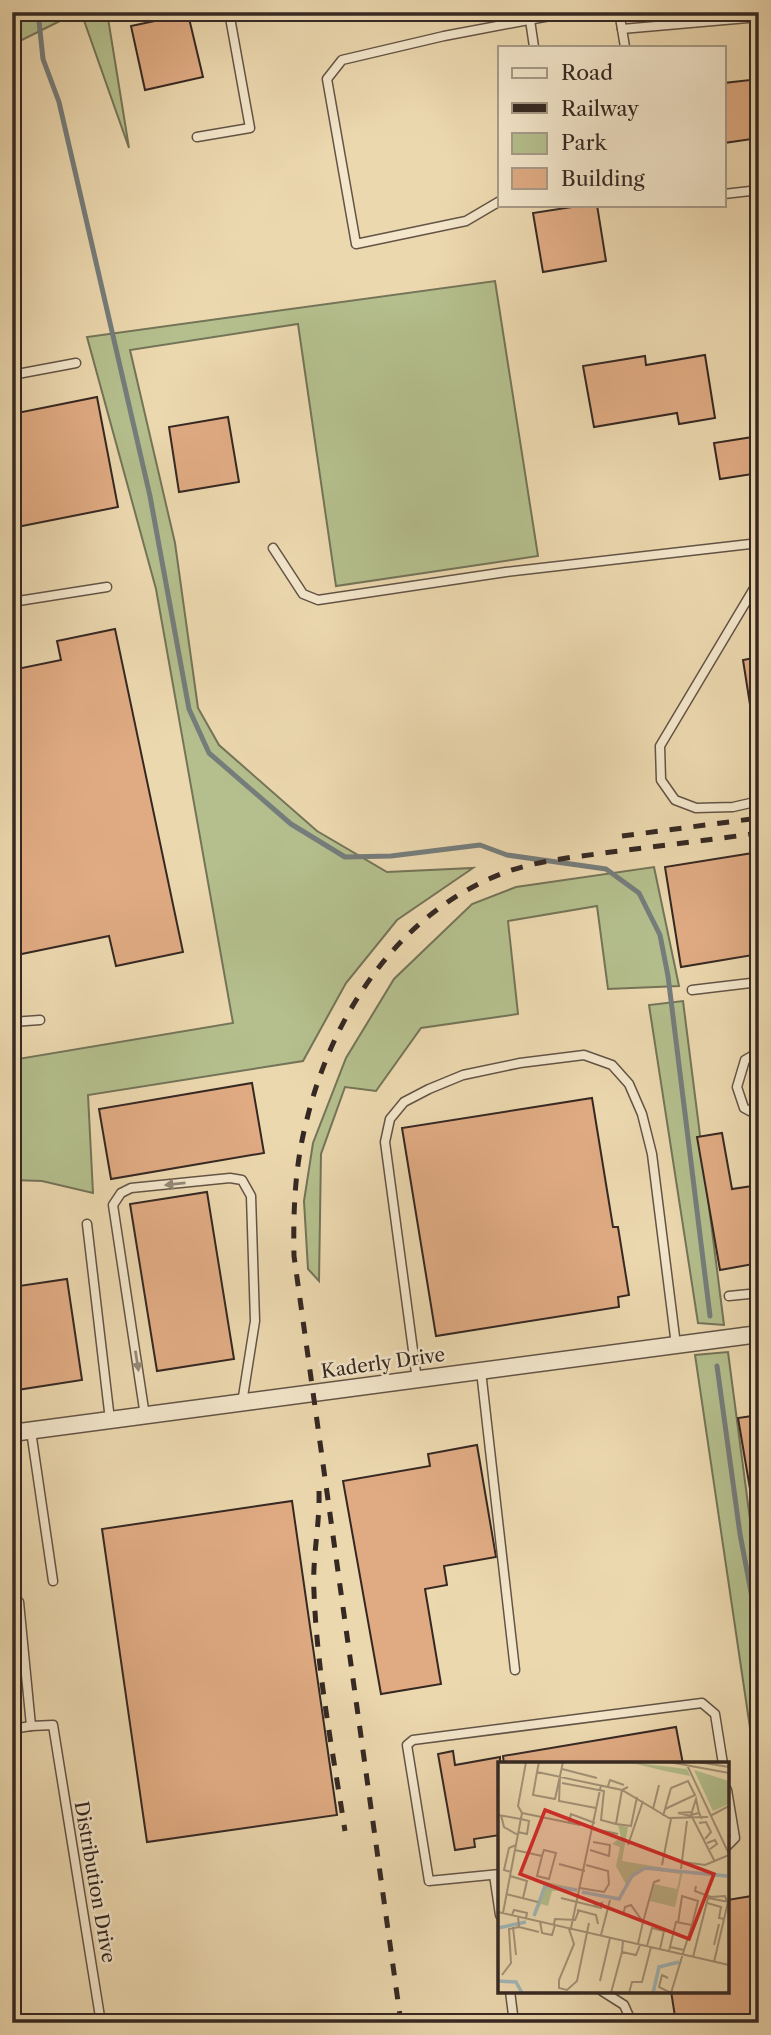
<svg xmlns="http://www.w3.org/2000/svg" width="771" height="2035" font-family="'Libre Caslon Text',serif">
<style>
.green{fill:#b4bf8d;stroke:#747458;stroke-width:2}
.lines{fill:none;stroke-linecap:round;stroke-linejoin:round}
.stream{stroke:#757d7c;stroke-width:5}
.building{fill:#e0ab83;stroke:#352823;stroke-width:2}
.lane-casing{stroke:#635446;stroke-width:11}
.street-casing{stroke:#635446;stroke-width:19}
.lane{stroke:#f3e6cb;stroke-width:8}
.street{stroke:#f3e6cb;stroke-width:16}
.rail{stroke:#352823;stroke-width:5;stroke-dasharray:12 12;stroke-linecap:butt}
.oneway{fill:#948777}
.labels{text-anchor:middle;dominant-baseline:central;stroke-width:5;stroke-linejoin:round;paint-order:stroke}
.street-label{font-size:19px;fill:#352823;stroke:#f3e6cb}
.inset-river{fill:none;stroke:#9fb6b7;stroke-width:3.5}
.inset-road{fill:none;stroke:#a39277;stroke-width:2}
.view{fill:#d62828;fill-opacity:0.15;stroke:#d62828;stroke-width:3.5}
.inset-edge{fill:none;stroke:#352823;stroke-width:3.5}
</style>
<rect width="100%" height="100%" fill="#ecd8af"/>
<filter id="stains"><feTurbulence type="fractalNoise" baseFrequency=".00286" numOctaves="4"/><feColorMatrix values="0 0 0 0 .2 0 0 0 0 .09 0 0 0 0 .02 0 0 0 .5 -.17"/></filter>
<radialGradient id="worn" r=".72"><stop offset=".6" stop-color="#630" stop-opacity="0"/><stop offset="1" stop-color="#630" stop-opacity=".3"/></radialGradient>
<g class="green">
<path d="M12,12H78L12,45Z"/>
<path d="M81,12H107L129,148Z"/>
<path d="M495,281L538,556L336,586L298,324L130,350L175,543L198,708L219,745L317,831L387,872L473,868L397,920L346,983L303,1061L88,1095L93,1193L42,1181L12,1180V1060L233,1023L156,589L87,337Z"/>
<path d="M654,867L679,986L608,989L597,906L508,921L518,1014L421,1028L376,1091L345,1087L321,1154L319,1281L308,1269L304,1201L313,1143L346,1058L394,979L472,904L516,887Z"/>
<path d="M683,1001L724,1325L698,1323L649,1005Z"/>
<path d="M728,1352L751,1527L759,1526V1789L695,1355Z"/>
</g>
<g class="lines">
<g class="stream">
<path d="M38,12L43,59L59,102L150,496L189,709L209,753L291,824L345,857L391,856L480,845L507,855L606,869L639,893L660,935L668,976L710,1316"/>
<path d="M717,1366L740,1534L759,1634"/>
</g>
</g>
<g class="building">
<path d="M188,14L203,77L145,90L131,26Z"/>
<path d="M759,79V138L724,143V83Z"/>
<path d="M585,205H597L606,261L543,272L533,213Z"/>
<path d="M705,355L715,418L679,424L677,413L594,427L583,366L645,356L646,365Z"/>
<path d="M97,397L118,507L12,528V414Z"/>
<path d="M228,417L239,482L179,492L169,427Z"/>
<path d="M759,436V473L720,479L714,443Z"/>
<path d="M115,629L183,952L116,966L109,936L12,956V670L61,660L57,641Z"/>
<path d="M759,657V710L751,711L743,660Z"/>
<path d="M759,852V954L681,967L665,867Z"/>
<path d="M252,1083L264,1153L111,1179L99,1109Z"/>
<path d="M592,1098L613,1227H618L629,1295L618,1297L619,1307L436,1336L402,1128Z"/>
<path d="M722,1133L732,1189L759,1185V1263L720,1270L697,1137Z"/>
<path d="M207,1192L234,1359L157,1371L130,1204Z"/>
<path d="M67,1279L82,1380L17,1390L12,1361V1287Z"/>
<path d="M759,1415V1494L751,1495L738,1418Z"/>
<path d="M477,1445L496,1557L444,1566L447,1585L425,1589L441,1684L381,1694L343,1481L430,1466L428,1454Z"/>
<path d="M292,1501L337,1815L147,1842L102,1529Z"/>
<path d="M676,1727L683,1764H504L503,1756Z"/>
<path d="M453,1751L455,1765L500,1757V1835L474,1839L475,1847L455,1850L438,1754Z"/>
<path d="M752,1896L759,1937V2023H676L671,1991H727V1900Z"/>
</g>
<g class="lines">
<defs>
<g id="lane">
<path d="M619,12L622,29"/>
<path d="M530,20L534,47"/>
<path d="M625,47L622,29L759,17"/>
<path d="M197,137L250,128L229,12"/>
<path d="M724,194L759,190"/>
<path d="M500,201L466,221L356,244L327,79L342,60L444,36L571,12"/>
<path d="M12,375L76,363"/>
<path d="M273,548L303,594L318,600L506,572L759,543"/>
<path d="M759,580L660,746L661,780L675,800L696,808L733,807L759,801"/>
<path d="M12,602L107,587"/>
<path d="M692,990L759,982"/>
<path d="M12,1022L40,1020"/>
<path d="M759,1052L745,1060L737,1087L744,1108L759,1116"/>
<path d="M87,1224L110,1420"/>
<path d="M729,1296L759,1293"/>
<path d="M481,1371L515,1670"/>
<path d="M417,1380L385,1142L390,1119L404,1102L429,1089L463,1075L520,1063L584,1055L612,1065L629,1084L642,1114L652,1154L676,1345"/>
<path d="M145,1416L113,1205L121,1193L131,1188L230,1178L242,1180L251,1196L255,1321L242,1403"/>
<path d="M31,1431L53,1581"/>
<path d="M19,1602L31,1726L53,1725L101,2023"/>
<path d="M12,1729L31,1726"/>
<path d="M727,1790L735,1838L727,1846"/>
<path d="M500,1874L429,1881L407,1745L413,1740L702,1703L715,1714L723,1764"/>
<path d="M494,1875L500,1915"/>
<path d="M510,1991L514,2023"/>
<path d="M602,1991L624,2005L632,2023"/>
</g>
<path id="street" d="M12,1433L759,1334"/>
</defs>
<use href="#lane" class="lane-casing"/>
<use href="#street" class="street-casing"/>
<use href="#lane" class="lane"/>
<use href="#street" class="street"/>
<g class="rail">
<path d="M622,836L759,818"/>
<path d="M319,1491C320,1525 312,1558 314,1592C317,1672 333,1752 345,1831"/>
<path d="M401,2023L294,1256C293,1210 295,1164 307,1119C333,1013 400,911 506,872C540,860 576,857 611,852C660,846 709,840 759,833"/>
</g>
</g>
<defs><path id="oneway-solid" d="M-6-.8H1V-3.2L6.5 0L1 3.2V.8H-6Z" transform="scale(1.75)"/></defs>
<g class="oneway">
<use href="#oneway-solid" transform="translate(175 1184) rotate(174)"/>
<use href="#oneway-solid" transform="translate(137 1361) rotate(81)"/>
</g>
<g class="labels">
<g class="street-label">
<text transform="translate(383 1363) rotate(-8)">Kaderly Drive</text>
<text transform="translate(95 1882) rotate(80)">Distribution Drive</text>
</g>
</g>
<g transform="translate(498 1762)">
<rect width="231" height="231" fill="#ecd8af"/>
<path d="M130,0L189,7L192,14L167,9ZM196,8L231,19V42L215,49ZM120,63L130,65L124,99L185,109L177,145L152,139L156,122L179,127L182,112L147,107L131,117L129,124L118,104L122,85L114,82L123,75ZM35,117L81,127L54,129L50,144L43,142L37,155L46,122Z" fill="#b4bf8d"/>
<path class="inset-river" d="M84,130L121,137L134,114L147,106L229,114M36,154L47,124L79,128M0,166L28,160M0,219L18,220L24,231M155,231L161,205L181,200"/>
<path class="inset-road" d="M41,0L39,10L124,28L171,56L210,55M171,0L231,11M200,0L231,5M189,3L231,92M64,7L99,16M39,10L35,33L57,37L65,0M62,14L61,39L98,46M64,21L106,29L103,58L118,62L133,64L139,35M110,24L112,18L126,23M155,47L161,23M24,51L82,63M24,51L20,44L28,0M0,53L23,57M3,53L6,65L20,73M193,53L198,37L201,51M165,54L173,26L190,19L197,33L167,47M193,54L180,51L194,50M212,54L231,44M204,57L201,51L193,53L217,100M71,60L73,52L97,61M201,61L208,60L213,70L207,77M118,62L124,28L130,25M97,67L120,72M20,70L29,72L31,59L23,57M209,81L217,78L219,82L212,87M130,83L145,39M17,88L44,94L39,114L51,117L58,91L46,88L44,94M92,88L111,94L112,83L95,80M185,100L207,103L231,93M61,102L87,109M164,103L173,57M183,107L189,59M13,110L6,108L11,86L18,83M12,114L29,119L25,136M198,124L197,129L213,135M82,126L106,130L111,122L110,109L88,103M8,132L40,140M212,135L227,134L229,140M63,136L95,144L104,141L103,146L95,144M209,141L223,145L221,156L226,157M79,148L98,153L100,162M0,150L231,203M5,151L24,51M14,153L16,148L29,151L28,156M125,153L127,145L133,143L145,160L140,182M20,154L21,165L41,170M42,159L44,171L54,173L57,163M145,160L156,120L162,118M180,161L184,134L200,139L194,163M56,162L57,157L77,158L81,148M15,165L18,193M73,166L103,23M71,167L76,182L61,218V226L69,228L79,219L91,161M103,173L112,138M125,179L124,190L138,193L142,183M216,183L221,162M149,184L154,166L166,169L162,187M172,185L178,160L194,163L186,188M195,195L210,136L231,140M216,200L230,140M4,213L13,201L11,167L21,165M170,216L164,213L161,225L173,231L186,188L172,185L171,189M102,219L112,176M113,231L124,190M131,231L134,220H144L153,185"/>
<path class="view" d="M47,48L216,112L191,177L22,112Z"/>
<rect width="231" height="231" class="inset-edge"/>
</g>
<rect width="771" height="2035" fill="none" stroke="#ecd8af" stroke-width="42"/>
<rect x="14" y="14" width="743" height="2007" fill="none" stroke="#352823" stroke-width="3.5"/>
<rect x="21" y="21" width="729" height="1993" fill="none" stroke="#352823" stroke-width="2"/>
<rect x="498" y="46" width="228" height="161" fill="#f3e6cb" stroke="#a79a88" stroke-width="2"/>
<rect x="512" y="68" width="35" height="10" fill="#f3e6cb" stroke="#a79a88" stroke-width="2"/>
<text x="561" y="80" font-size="21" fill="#352823">Road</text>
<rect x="512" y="103" width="35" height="10" fill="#352823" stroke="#a79a88" stroke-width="2"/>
<text x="561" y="116" font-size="21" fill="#352823">Railway</text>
<rect x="512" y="133" width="35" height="21" fill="#b4bf8d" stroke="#a79a88" stroke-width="2"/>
<text x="561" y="150" font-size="21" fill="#352823">Park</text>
<rect x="512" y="168" width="35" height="21" fill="#e0ab83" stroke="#a79a88" stroke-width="2"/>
<text x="561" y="186" font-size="21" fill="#352823">Building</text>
<rect width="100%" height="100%" filter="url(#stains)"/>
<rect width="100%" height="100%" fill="url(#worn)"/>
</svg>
